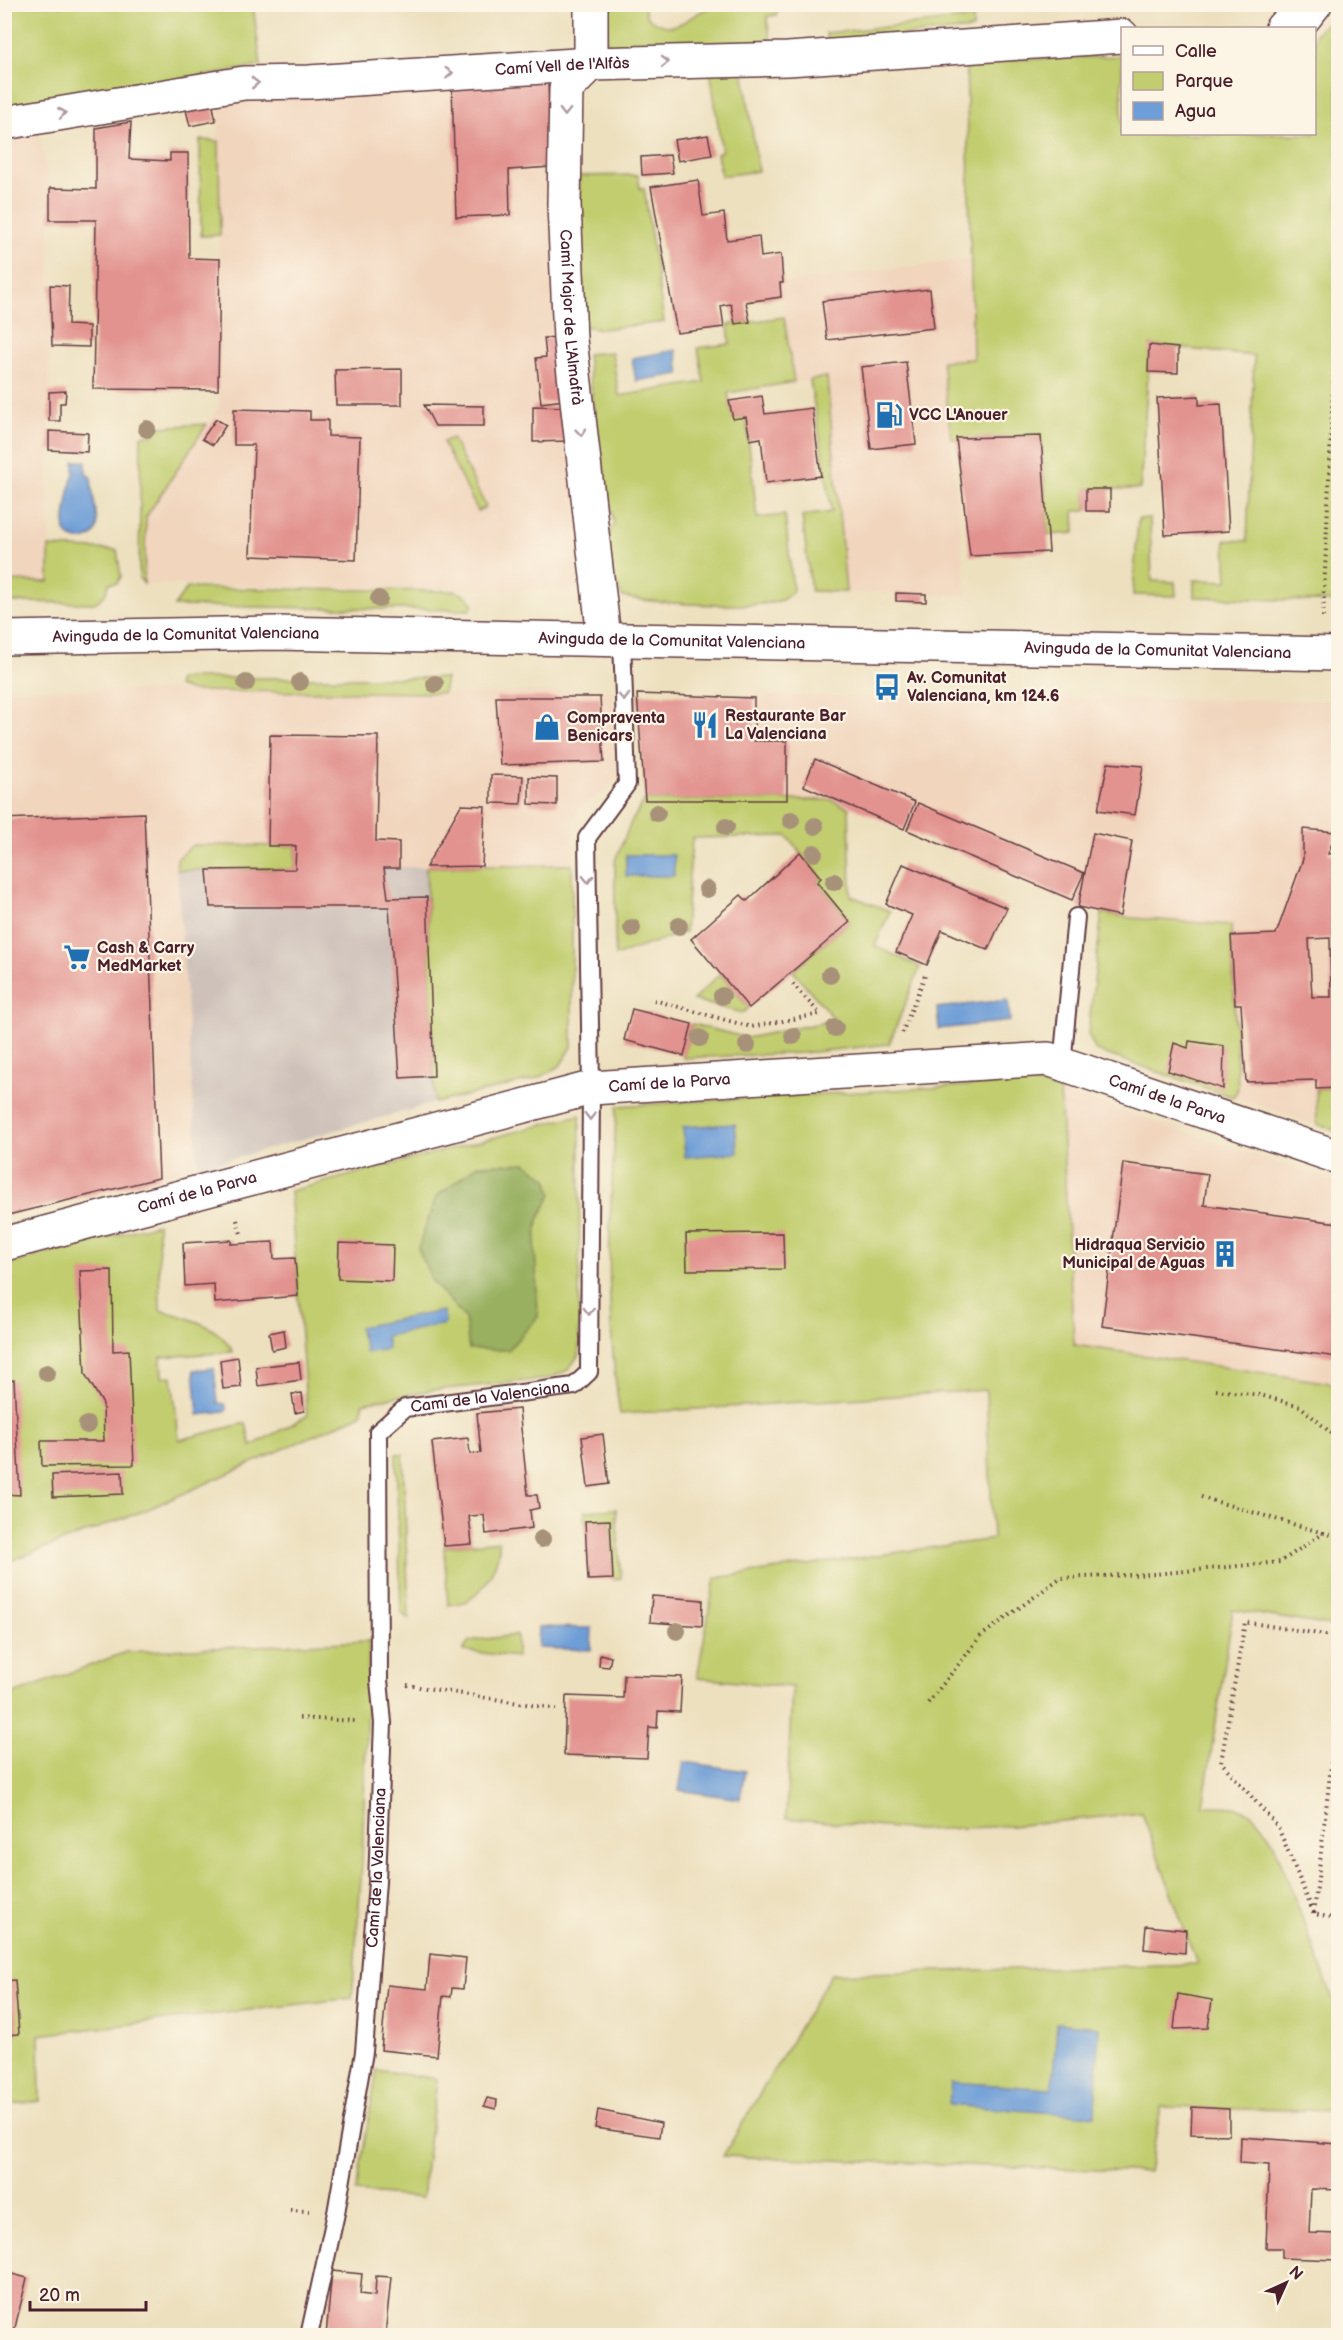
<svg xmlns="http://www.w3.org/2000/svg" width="1343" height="2340" font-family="'Balsamiq Sans',sans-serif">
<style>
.built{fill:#f1d5bd}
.industrial{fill:#cec1ba}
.green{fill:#c1cd6e;stroke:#86764c;stroke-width:1.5}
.forest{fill:#98b061;stroke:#716846;stroke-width:1.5}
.water{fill:#6e9ed7;stroke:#5c5e81;stroke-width:1.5}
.building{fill:#e2938f;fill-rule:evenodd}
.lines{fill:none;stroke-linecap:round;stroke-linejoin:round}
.lane-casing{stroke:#623c41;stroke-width:20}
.street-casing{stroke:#623c41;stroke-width:36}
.secondary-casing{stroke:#623c41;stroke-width:36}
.path{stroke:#623c41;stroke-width:4;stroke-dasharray:1.5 4.5;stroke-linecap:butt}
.lane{stroke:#fff;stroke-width:16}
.street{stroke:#fff;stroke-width:33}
.secondary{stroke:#fff;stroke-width:33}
.tree{fill:#a79279}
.oneway{stroke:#ae9aa0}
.labels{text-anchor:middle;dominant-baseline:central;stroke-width:4.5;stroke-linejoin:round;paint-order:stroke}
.street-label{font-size:16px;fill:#4a1f2b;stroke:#fcf5e5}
.poi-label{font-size:16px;font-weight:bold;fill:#4a1f2b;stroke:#fcf5e5;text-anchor:start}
</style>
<rect width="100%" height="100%" fill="#fcf5e5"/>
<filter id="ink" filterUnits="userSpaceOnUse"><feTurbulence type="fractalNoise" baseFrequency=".0167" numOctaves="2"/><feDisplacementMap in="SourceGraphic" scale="12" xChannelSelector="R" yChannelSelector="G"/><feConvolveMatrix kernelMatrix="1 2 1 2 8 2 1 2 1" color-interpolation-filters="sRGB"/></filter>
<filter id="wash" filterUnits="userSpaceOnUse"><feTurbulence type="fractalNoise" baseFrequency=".008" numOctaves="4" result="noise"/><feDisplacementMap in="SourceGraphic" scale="24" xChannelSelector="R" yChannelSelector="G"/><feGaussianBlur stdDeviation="1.35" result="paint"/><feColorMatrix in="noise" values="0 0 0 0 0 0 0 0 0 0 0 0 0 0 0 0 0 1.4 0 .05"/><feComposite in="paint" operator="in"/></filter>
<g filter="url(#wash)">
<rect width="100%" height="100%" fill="#ede0bf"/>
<g class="built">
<path d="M548,81L551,167L584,591L144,584L146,517L219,406V100Z"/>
<path d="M39,132L50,188L49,582L5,581V137Z"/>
<path d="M969,259L973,359L942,361L967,595L846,592L827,378L794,382L780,283Z"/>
<path d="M4,689L483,693L613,690L617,779L609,789L578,809L573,825L572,865L177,870L198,1168L5,1216Z"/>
<path d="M637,694L1338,701V1132L1096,1051L1088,1034L1102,913L1078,907L831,800H645Z"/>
<path d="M1060,1090L1338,1182V1384L1074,1345Z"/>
</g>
<path class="industrial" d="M426,867L435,1103L198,1168L177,870Z"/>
<g class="green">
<path d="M5,5H253L261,66L5,109Z"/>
<path d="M607,5H644L646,16C679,42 689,10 718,5C736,1 758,5 776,5L777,15L767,16L771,45L611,48L607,42Z"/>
<path d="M973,18V29L827,42L826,33Z"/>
<path d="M1329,21L1338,22V602L1194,597V580L1227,581L1225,540L1247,541L1254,356L1150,345L1140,489H1086V511H1074L1075,533L1048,535L1041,436L951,439L942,361L973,359L966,61L1122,56V134H1314L1315,34Z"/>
<path d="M743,68L758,171L721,176L717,153L722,152L710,70Z"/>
<path d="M200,140L219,141L220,235L201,236Z"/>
<path d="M638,175L640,189L644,188L664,322L602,329L584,326L579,176Z"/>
<path d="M784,317L794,382L728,393L733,419L746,417L757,518L785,515L793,591C790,594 786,598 782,600C756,610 653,603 623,597C611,577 600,546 614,524L596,426L587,354L612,352L619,396L704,382L698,348L730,344L728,325Z"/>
<path d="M827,377L846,592L811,591L802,516L832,512L810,380Z"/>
<path d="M207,424L146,517L144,584L139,578L141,436L154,434L158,427Z"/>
<path d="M452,438L486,507L478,511L443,442Z"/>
<path d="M1150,518L1152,581L1175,582L1176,596L1133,595L1138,519Z"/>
<path d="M49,547L117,550L121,577L117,583H109L105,595L95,603L5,602V581L49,582Z"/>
<path d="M187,588L456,591L468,597L474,605L469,610L174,606Z"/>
<path d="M189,678H446L443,693L192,691L177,686L179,680Z"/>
<path d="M645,800H831L849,808L851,896L890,911L875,946L920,967L889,1044L803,1053L683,1058L692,1024L747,1038L835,1020L793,971L850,922L817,882L821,878L787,836L692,838L685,932L615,956V861L631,822Z"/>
<path d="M193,845L296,846L295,869L177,870V859Z"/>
<path d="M572,865V1047L560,1066L536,1079L435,1103L426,867Z"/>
<path d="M1102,913L1131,918L1231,925L1238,1089L1233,1097L1096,1051L1088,1034Z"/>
<path d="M720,974L749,1008L742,1013L693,1000Z"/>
<path d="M1032,1082L1060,1090L1074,1345L1338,1384V1627L1233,1610L1203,1806C1245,1806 1251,1806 1274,1844L1338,2012V2111L1161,2107L1149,2172L723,2156L831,1974L1197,1964L1142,1813L1011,1826L917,1830L786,1818L792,1687L697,1678L715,1578L993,1539L986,1390L620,1414C604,1310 609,1210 617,1106Z"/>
<path d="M1338,1088V1132L1317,1124L1316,1089Z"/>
<path d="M580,1115L579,1355L568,1370L547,1379L433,1390L362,1403V1414L151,1508L5,1563V1265L158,1224L160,1310C186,1317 220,1325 233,1352L161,1357L162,1377L172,1376L179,1440L246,1423L251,1446L307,1416L290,1191Z"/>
<path d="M396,1454H403L409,1619L401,1613Z"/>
<path d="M616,1509L621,1578L613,1579L610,1520L585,1521V1511Z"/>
<path d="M499,1541C501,1560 485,1592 467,1601C461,1603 454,1604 448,1605L444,1547Z"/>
<path d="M517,1635V1657L463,1651L469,1641Z"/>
<path d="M369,1641L362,1864L352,1998L39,2035L40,2101L5,2105V1697L126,1652Z"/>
<path d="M377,2070L437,2079L422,2198L356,2192Z"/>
</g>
<path class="forest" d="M526,1163L547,1179L552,1194L538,1220L535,1246L538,1317L508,1350L469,1349L465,1318L432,1281L418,1248L436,1197L478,1165Z"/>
<g class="water">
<path d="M676,350L680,374L636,381L632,358Z"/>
<path d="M74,461H86V474L91,477C92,493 96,507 97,523C99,540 73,547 65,531C63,526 70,478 74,474Z"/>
<rect x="626" y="855" width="48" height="21"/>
<path d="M1008,1000L1010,1021L939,1029L937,1008Z"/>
<path d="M735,1124L738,1153L685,1157L683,1127Z"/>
<path d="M443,1311L445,1324L386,1336L388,1349L366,1353L359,1327Z"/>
<path d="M214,1368L218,1403L225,1404L227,1409L225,1412L198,1415L194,1370Z"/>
<path d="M539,1627L592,1628L591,1650L538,1648Z"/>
<path d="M684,1762L745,1771L740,1799L679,1790Z"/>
<path d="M1057,2023L1099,2027L1095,2116L949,2105L951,2082L1052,2089Z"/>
</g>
<g id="blocks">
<g class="building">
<path d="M548,81L551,167L509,170L510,215L456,217L452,84Z"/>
<path d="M212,101L216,121L190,126L185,106Z"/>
<path d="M131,122L129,159L170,161V153H188L189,258L220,259L218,390L93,389L96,220H50V188L96,189V128Z"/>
<path d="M708,135L712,155L678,161L674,140Z"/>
<path d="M670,155L673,173L642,175L641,157Z"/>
<path d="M698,180L703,216L724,213L727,240L759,236L761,257L781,254L783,283H780L781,297L746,302L750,322L735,324L731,304L724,305L721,306L724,327L677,333L651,187Z"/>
<path d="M50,285L69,286L68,325L89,326V347L52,346Z"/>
<path d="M930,289L934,328L827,340L822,301Z"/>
<path d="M558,337L564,400L541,403L536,358L546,357L544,338Z"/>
<path d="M1149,345L1178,348V373L1148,372Z"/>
<path d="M906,362L916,444L871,449L861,367Z"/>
<path d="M402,369V405H336L335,370Z"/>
<path d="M66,391L65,403H60V421H49V392Z"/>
<path d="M762,396L765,414L812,408L821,476L766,483L761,438L750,440L746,417L733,419L729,401Z"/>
<path d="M1199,396V405L1221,404L1229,531L1165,535L1157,398Z"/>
<path d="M424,405L484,406V426H435Z"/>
<path d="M533,406L565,407L570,441L533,442Z"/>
<path d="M234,409L310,411V420H328V436L360,437L356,560L250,556L254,445H234Z"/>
<path d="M216,419L226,425L213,445L202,439Z"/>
<path d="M49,431L88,433L87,452L49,450Z"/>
<path d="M1041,436L1049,552L970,556L956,438Z"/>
<rect x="1086" y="489" width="24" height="22"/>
<path d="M896,593L926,594V602L896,601Z"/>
<path d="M637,694L754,698V741H787V800H645Z"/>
<path d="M496,697H600L604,762L500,765Z"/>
<path d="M270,735L378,736L376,841L399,842V868H384L388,898L427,897L434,1076L400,1078L389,907H210L207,870L295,869L296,846H268Z"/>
<path d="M815,759L915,802L904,829L804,786Z"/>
<path d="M1108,763L1143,766L1135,815L1098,810Z"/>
<path d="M491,775L523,776L521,804L491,803Z"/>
<path d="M529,777L557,778V805L529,804Z"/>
<path d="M918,803L1084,873L1072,900L907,830Z"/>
<path d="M461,805L485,806L482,866L426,867Z"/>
<path d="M144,813L159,1178L4,1216V819Z"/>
<path d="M1303,829L1336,832L1328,854L1338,853V1088L1316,1089V1080L1246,1082L1241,1004H1235L1231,936L1276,934L1303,859ZM1330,938L1331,997H1312L1309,939Z"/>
<path d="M1093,833L1132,841L1120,916L1078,907Z"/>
<path d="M800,852L821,878L817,882L850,922L749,1008L691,939L741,895L747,901Z"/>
<path d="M903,864L1007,908L988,950L942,930L927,965L896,952L912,915L886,904Z"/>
<path d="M632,1009L692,1024L684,1056L624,1040Z"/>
<path d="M1189,1041L1224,1046L1223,1089L1168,1071L1174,1043L1188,1048Z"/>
<path d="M1123,1163L1208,1174L1204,1205L1338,1223V1357L1102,1326Z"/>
<path d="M783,1233L784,1269L687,1270L686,1234Z"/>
<path d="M231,1240V1244L273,1242L274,1259L295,1258L298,1296L215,1303L214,1284L185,1286L183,1243Z"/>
<path d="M339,1243L393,1245L392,1281L338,1279Z"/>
<path d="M112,1270L113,1351L129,1350L134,1465L42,1466L41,1441H104L103,1404L85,1374L80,1271Z"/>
<path d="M284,1330L286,1347L272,1350L269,1333Z"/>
<path d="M238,1357L241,1387L223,1389L220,1360Z"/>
<path d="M299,1362L301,1380L258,1386L256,1367Z"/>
<path d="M14,1380L20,1495L4,1494V1381Z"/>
<path d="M302,1393L304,1411L295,1413L292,1394Z"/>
<path d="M519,1409L528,1495H537L539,1508L530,1510L532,1528L486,1534L484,1515L469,1516L472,1544L444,1546L432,1442L468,1438L470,1454L481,1453L477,1413Z"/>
<path d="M603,1434L609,1484L588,1487L582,1437Z"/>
<path d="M122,1472L123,1494L53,1497L52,1475Z"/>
<path d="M610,1520L613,1579L588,1580L585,1521Z"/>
<path d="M652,1596L703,1600L702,1626L650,1622Z"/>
<path d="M600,1654L611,1657L609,1667L599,1666Z"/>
<path d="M624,1675L682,1677L680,1712L658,1711L657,1728L649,1727L647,1758L564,1755L566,1696L623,1698Z"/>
<path d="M1146,1926L1186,1930L1185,1953L1144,1949Z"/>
<path d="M430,1954L466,1958L463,1989L452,1988L451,1997L443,1996L437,2056L381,2050L387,1985L427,1989Z"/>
<path d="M15,1980L19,2034L4,2035V1981Z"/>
<path d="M1178,1994L1212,2000L1208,2028L1174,2029Z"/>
<path d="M487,2098L497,2100L496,2109L484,2106Z"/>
<path d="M1192,2107L1229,2109V2135L1191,2134Z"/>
<path d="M598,2110L661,2123L659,2137L595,2128Z"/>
<path d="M1241,2137L1338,2144V2190L1311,2189L1309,2233L1338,2234V2260L1282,2258V2248H1266L1269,2165L1240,2163Z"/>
<path d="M332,2271L362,2274L360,2294L375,2296L376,2276L391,2277L385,2336H326Z"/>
<path d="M5,2272L27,2278L13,2336H4Z"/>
</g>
</g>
</g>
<g filter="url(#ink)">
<use href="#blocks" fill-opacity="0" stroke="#623c41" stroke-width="1.5"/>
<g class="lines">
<defs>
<g id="lane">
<path d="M1062,1065L1076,917"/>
<path id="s1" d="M309,2336L336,2213L364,2052L377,1882L383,1723L379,1680L378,1432L405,1408L574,1386L589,1372L591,1088L587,838L627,784L622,639"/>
</g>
<g id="street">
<path id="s2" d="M591,4V64L566,89L564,204L570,339L604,638"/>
<path d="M1282,28L1303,19L1315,4"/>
<path id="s3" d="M4,123L244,83L309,82L591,64L788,59L1122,36"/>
<path id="s4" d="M4,1244L591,1088L1048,1059L1338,1157"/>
</g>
<g id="secondary">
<path id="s5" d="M4,638L274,633L1338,654"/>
</g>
</defs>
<use href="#lane" class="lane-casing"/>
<use href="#street" class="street-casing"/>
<use href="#secondary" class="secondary-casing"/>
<g class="path">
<path d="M1323,617L1338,275"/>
<path d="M654,1000L751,1027L820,1014L791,982"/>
<path d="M902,1033L926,973"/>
<path d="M237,1220L241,1234"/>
<path d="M1216,1390L1260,1395L1300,1406L1338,1439"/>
<path d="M1201,1497L1323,1533"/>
<path d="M1338,1637L1245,1622L1221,1762L1278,1827L1314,1914L1338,1919"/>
<path d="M407,1685L556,1709"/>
<path d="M928,1703L981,1636L1060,1578L1155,1574L1280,1562L1324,1533L1338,1537"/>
<path d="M299,1718L356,1721"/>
<path d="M1314,1913L1338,1705"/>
<path d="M290,2210L309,2211"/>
</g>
<use href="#lane" class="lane"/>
<use href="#street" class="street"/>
<use href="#secondary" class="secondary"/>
</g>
<g class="tree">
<circle cx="147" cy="429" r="9"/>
<circle cx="379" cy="599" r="9"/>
<circle cx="300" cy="682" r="9"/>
<circle cx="246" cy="683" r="9"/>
<circle cx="435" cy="684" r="9"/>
<circle cx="657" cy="813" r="9"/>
<circle cx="791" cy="820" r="9"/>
<circle cx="815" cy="826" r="9"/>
<circle cx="726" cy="827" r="9"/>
<circle cx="814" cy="853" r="9"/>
<circle cx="834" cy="882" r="9"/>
<circle cx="707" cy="889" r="9"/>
<circle cx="679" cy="926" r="9"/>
<circle cx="632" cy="928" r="9"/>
<circle cx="830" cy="975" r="9"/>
<circle cx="722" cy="996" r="9"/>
<circle cx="835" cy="1028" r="9"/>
<circle cx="793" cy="1036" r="9"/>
<circle cx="700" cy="1038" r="9"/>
<circle cx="747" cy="1045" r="9"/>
<circle cx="47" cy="1373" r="9"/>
<circle cx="87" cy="1425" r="9"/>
<circle cx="542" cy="1539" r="9"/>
<circle cx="677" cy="1631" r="9"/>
</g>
<defs><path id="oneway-chevron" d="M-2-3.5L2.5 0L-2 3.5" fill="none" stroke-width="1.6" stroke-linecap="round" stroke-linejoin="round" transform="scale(1.5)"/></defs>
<g class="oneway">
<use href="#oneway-chevron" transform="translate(665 62) rotate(-1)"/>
<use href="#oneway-chevron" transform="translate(449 73) rotate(-4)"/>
<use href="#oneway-chevron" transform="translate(255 83) rotate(-1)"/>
<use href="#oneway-chevron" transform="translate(565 112) rotate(91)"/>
<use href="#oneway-chevron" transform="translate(62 113) rotate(-10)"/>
<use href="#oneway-chevron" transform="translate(581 432) rotate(84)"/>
<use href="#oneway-chevron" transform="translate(624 697) rotate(88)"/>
<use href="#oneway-chevron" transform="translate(588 879) rotate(89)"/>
<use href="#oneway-chevron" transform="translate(590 1116) rotate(90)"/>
<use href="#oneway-chevron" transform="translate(589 1311) rotate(90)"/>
</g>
</g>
<defs>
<symbol id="fuel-bare" viewBox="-9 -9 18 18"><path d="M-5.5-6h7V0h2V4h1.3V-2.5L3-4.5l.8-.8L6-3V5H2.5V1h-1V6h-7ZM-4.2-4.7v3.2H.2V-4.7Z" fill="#1f6fb2" stroke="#fcf5e5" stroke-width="2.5" paint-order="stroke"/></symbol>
<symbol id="bus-bare" viewBox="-9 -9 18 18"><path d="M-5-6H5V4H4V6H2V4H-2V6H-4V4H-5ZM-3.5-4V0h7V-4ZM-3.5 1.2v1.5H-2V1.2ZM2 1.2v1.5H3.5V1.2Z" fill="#1f6fb2" stroke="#fcf5e5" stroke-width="2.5" paint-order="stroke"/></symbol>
<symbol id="restaurant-bare" viewBox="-9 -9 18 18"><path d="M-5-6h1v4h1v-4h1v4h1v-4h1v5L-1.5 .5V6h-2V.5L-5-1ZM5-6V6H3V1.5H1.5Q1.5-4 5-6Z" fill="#1f6fb2" stroke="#fcf5e5" stroke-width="2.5" paint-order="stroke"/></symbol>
<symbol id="shop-bare" viewBox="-9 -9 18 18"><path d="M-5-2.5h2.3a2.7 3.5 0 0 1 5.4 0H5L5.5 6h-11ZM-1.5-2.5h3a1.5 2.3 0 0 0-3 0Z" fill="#1f6fb2" stroke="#fcf5e5" stroke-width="2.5" paint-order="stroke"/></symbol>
<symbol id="supermarket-bare" viewBox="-9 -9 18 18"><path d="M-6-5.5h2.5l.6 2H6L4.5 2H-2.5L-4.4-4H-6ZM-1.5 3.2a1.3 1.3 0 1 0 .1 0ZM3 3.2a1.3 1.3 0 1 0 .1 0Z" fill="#1f6fb2" stroke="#fcf5e5" stroke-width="2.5" paint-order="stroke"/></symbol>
<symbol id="building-bare" viewBox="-9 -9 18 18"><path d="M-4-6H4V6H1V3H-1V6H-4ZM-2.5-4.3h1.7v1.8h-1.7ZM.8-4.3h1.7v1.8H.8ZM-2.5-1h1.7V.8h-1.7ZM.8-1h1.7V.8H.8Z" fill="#1f6fb2" stroke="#fcf5e5" stroke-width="2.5" paint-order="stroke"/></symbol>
</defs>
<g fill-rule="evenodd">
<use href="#fuel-bare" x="870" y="396" width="38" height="38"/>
<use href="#bus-bare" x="868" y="668" width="38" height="38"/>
<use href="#restaurant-bare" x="686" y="706" width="38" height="38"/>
<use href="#shop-bare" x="528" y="708" width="38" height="38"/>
<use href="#supermarket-bare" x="58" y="938" width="38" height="38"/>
<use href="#building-bare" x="1206" y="1235" width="38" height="38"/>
</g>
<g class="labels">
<g class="street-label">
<text stroke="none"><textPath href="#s3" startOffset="562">Camí Vell de l'Alfàs</textPath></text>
<text stroke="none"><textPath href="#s2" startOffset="324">Camí Major de L'Almafrà</textPath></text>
<text stroke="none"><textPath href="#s5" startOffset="182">Avinguda de la Comunitat Valenciana</textPath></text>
<text stroke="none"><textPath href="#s5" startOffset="668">Avinguda de la Comunitat Valenciana</textPath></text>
<text stroke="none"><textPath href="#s5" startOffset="1154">Avinguda de la Comunitat Valenciana</textPath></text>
<text stroke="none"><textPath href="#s4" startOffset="686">Camí de la Parva</textPath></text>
<text stroke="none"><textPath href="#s4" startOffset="1191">Camí de la Parva</textPath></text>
<text stroke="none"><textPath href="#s4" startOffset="200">Camí de la Parva</textPath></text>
<text stroke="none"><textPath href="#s1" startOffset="1032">Camí de la Valenciana</textPath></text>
<text stroke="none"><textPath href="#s1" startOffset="474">Camí de la Valenciana</textPath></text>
</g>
<g class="poi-label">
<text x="909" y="415">VCC L'Anouer</text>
<text x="907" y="678">Av. Comunitat<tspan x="907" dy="18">Valenciana, km 124.6</tspan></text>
<text x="725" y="716">Restaurante Bar<tspan x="725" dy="18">La Valenciana</tspan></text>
<text x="567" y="718">Compraventa<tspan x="567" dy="18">Benicars</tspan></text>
<text x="97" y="948">Cash &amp; Carry<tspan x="97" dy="18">MedMarket</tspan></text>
<text x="1205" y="1245" text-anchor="end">Hidraqua Servicio<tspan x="1205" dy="18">Municipal de Aguas</tspan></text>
</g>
</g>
<rect width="1343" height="2340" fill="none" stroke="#fcf5e5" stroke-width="24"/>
<rect x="1121" y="27" width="195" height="108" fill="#fcf5e5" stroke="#b59f9b" stroke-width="1.5"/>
<rect x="1133" y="46" width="30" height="9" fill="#ffffff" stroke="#b59f9b" stroke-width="1.5"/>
<text x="1175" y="57" font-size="18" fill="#4a1f2b">Calle</text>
<rect x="1133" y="72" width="30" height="18" fill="#c1cd6e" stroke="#b59f9b" stroke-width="1.5"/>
<text x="1175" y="87" font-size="18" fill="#4a1f2b">Parque</text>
<rect x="1133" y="102" width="30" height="18" fill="#6e9ed7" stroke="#b59f9b" stroke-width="1.5"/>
<text x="1175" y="117" font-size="18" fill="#4a1f2b">Agua</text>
<g transform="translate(1286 2283) rotate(45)" stroke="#fcf5e5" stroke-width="4.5" paint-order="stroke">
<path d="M0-4.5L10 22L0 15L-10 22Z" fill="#4a1f2b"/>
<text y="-9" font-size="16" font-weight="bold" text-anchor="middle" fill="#4a1f2b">N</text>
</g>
<path d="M30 2301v9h116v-9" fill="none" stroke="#4a1f2b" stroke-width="3"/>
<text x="39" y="2301" font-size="18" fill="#4a1f2b" stroke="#fcf5e5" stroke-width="4.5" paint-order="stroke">20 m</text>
</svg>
